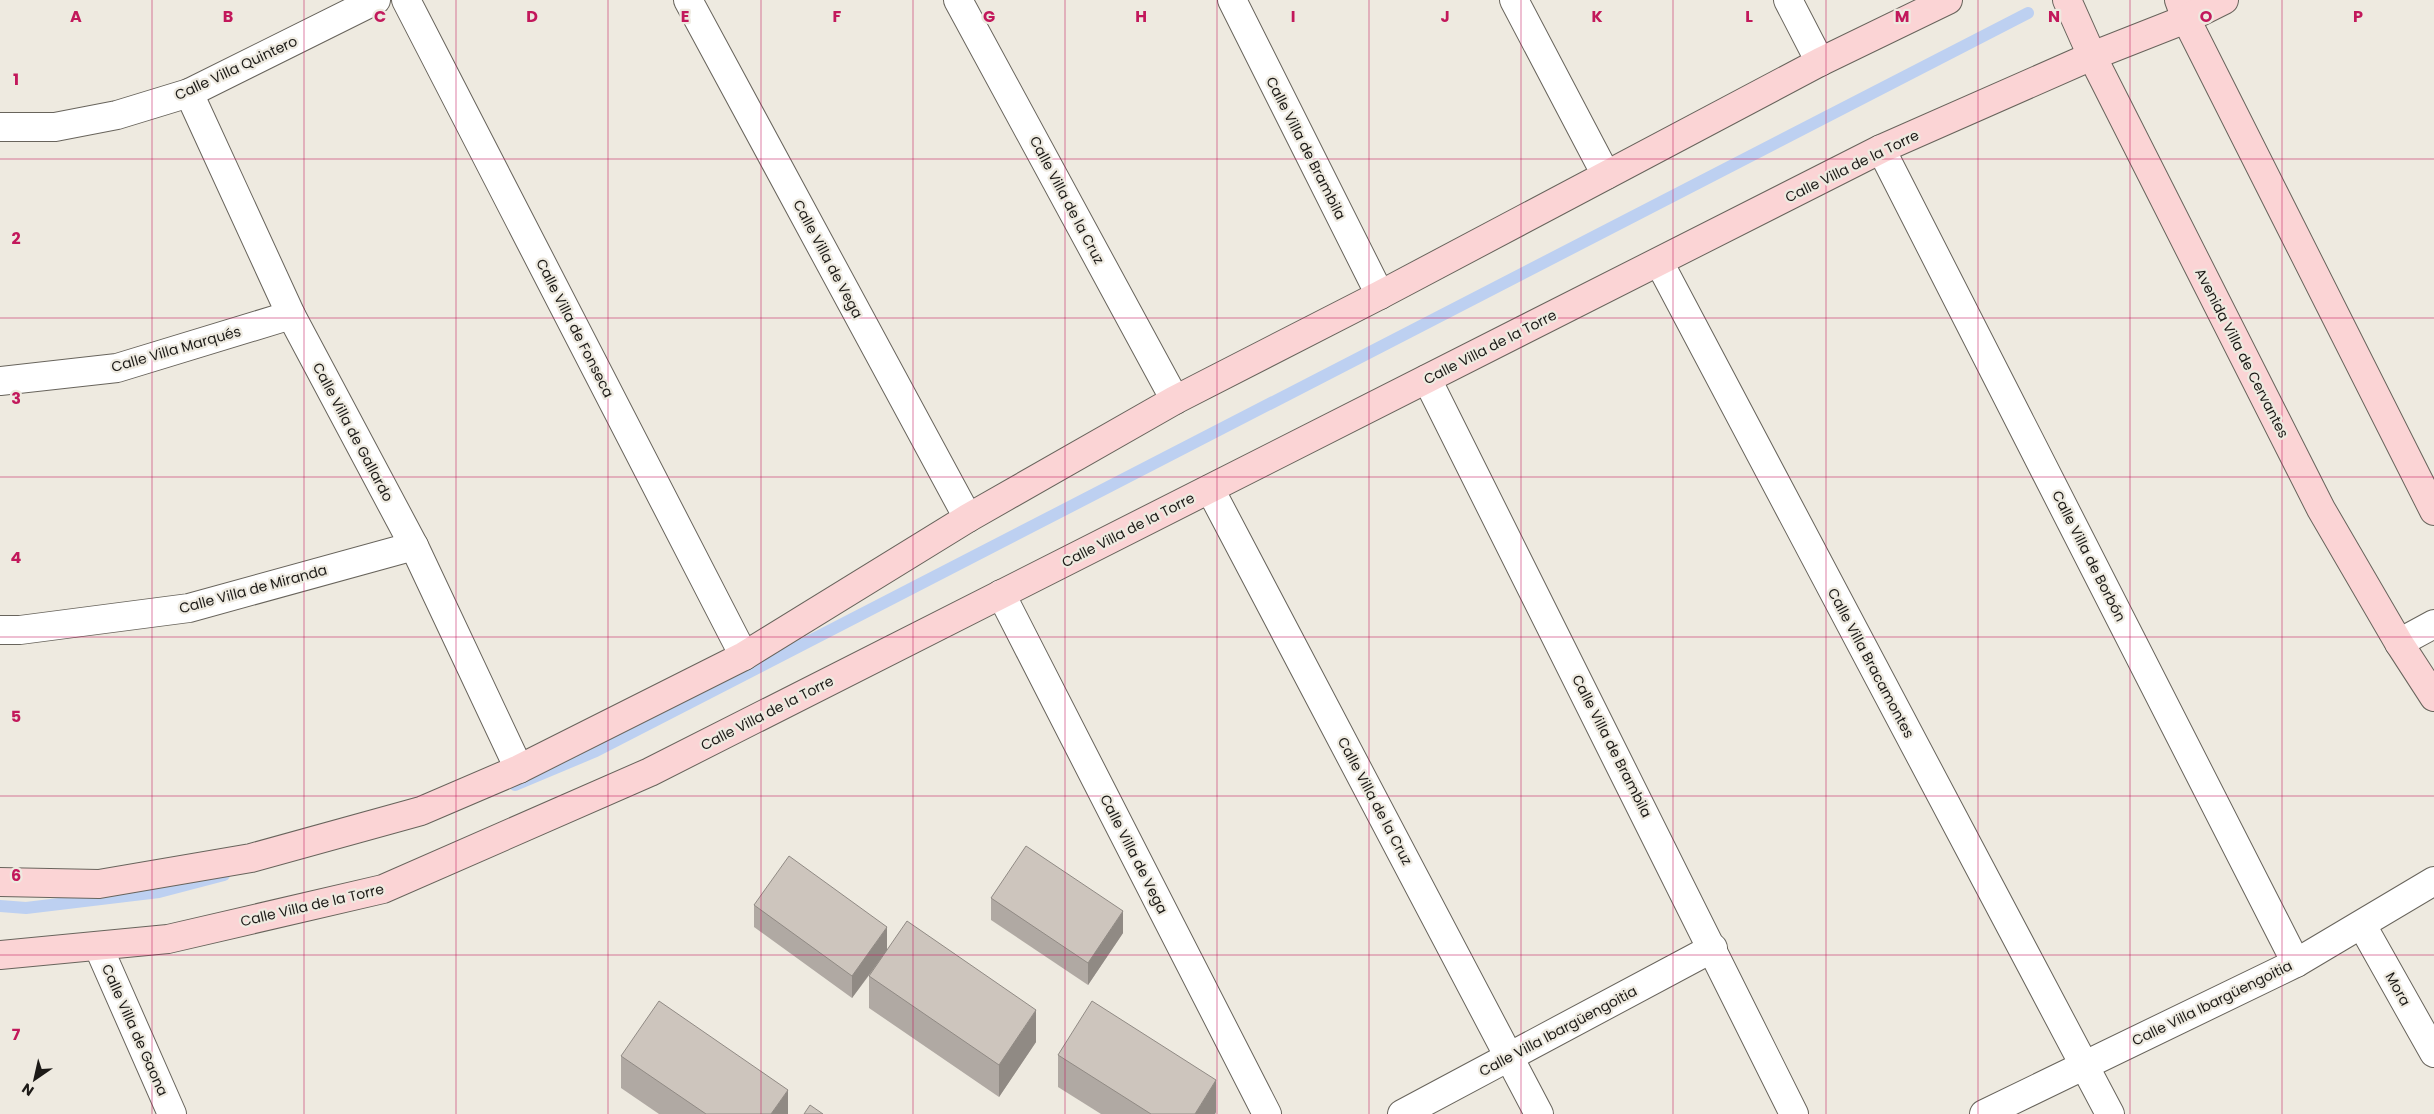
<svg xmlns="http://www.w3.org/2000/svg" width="2434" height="1114" font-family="Poppins,sans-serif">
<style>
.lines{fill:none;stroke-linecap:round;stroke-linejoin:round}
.stream{stroke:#bdd0f1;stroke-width:12}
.street-casing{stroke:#68645c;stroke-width:30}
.secondary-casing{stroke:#68645c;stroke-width:30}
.street{stroke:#fff;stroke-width:28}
.secondary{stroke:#fbd4d5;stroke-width:28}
.wall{fill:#b0a9a3}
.shaded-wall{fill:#908a84}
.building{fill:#cdc5bd;stroke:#908a84}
.grid{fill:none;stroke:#c2185b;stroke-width:1;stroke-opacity:0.55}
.labels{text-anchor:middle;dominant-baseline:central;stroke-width:4.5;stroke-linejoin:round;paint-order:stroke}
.street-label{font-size:14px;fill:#1c1a17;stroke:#eeeae0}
.grid-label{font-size:16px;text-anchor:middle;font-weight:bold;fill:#c2185b;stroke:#eeeae0;stroke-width:4.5;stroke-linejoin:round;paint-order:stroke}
</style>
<rect width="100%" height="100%" fill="#eeeae0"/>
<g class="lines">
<g class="stream">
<path d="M515,785L596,751L2028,13"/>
<path d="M0,906L26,908L159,892L224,875"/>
</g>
<defs>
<g id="street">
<path d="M406,0L744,656"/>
<path d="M688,0L968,518"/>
<path d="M958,0L1175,400"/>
<path d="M1232,0L1380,295"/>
<path d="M1514,0L1606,175"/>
<path d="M1788,0L1820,62"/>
<path d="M189,93L291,315L414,546L519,769"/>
<path d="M0,127H55L117,115L189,93L376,0"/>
<path d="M1881,149L2296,963"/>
<path d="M1659,262L2110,1114"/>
<path d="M1427,379L1794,1114"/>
<path d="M0,381L117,368L291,315"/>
<path d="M1210,489L1539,1114"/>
<path d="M1001,594L1267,1114"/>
<path d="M0,630H20L189,608L414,546"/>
<path d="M2399,643L2434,624"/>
<path d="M2362,925L2434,1053"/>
<path d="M98,946L172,1114"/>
<path d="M1402,1114L1713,948"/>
<path d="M1984,1114L2296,963L2434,881"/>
</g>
<g id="secondary">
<path d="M2067,0L2092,56L2321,509L2399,643L2434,697"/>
<path d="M2179,0L2186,19L2434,511"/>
<path d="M0,882L99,884L251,858L421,811L519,769L744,656L968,518L1175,400L1380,295L1820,62L1948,0"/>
<path d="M0,955L168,939L383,889L650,772L1881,149L2092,56L2186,19L2224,0"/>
</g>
</defs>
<use href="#street" class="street-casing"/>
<use href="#secondary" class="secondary-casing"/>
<use href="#street" class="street"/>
<use href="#secondary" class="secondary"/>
</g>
<g class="wall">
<path d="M991,898L1123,933L1088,985L991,920Z"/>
<path d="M754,905L887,949L1036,1042L999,1097L869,1008V976L873,970L852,998L754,927Z"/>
<path d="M1058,1055L1216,1112L1215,1114H1101L1058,1087Z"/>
<path d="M621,1056L788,1114H659L621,1088Z"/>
</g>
<g class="shaded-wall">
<path d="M1123,911V933L1088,985V963Z"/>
<path d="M887,927V950L852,998V976Z"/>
<path d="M1036,1010V1042L999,1097V1065Z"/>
<path d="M1216,1080V1112L1215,1114H1195Z"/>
<path d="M788,1090V1114H771Z"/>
</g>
<g class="building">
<path d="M1026,846L1123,911L1088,963L991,898Z"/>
<path d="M789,856L887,927L852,976L754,905Z"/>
<path d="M907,921L1036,1010L999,1065L869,976Z"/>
<path d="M659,1001L788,1090L771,1114H706L621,1056Z"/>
<path d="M1092,1001L1216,1080L1195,1114H1151L1058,1055Z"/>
<path d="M810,1105L823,1114H804Z"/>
</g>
<path class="grid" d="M152,0V1114M304,0V1114M456,0V1114M608,0V1114M761,0V1114M913,0V1114M1065,0V1114M1217,0V1114M1369,0V1114M1521,0V1114M1673,0V1114M1826,0V1114M1978,0V1114M2130,0V1114M2282,0V1114M0,159H2434M0,318H2434M0,477H2434M0,637H2434M0,796H2434M0,955H2434"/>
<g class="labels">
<g class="street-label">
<text transform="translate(236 68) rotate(-25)">Calle Villa Quintero</text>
<text transform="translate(1306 148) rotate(63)">Calle Villa de Brambila</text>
<text transform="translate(1852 166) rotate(-26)">Calle Villa de la Torre</text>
<text transform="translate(1067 200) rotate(62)">Calle Villa de la Cruz</text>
<text transform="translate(828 259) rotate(62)">Calle Villa de Vega</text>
<text transform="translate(575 328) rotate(63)">Calle Villa de Fonseca</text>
<text transform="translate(1490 347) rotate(-27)">Calle Villa de la Torre</text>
<text transform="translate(176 349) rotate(-16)">Calle Villa Marqués</text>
<text transform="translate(2242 353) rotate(63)">Avenida Villa de Cervantes</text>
<text transform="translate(353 432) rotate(62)">Calle Villa de Gallardo</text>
<text transform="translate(1128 530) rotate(-27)">Calle Villa de la Torre</text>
<text transform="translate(2089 556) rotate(63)">Calle Villa de Borbón</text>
<text transform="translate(253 589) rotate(-15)">Calle Villa de Miranda</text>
<text transform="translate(1871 663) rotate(62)">Calle Villa Bracamontes</text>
<text transform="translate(767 713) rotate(-27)">Calle Villa de la Torre</text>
<text transform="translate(1612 746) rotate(63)">Calle Villa de Brambila</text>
<text transform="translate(1375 801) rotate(62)">Calle Villa de la Cruz</text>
<text transform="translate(1134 854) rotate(63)">Calle Villa de Vega</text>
<text transform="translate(312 905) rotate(-13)">Calle Villa de la Torre</text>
<text transform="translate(2398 989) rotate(61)">Mora</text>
<text transform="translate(2212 1003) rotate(-26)">Calle Villa Ibargüengoitia</text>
<text transform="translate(135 1030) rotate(66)">Calle Villa de Gaona</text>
<text transform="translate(1558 1031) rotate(-28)">Calle Villa Ibargüengoitia</text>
</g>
</g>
<g class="grid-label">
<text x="76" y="22">A</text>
<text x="228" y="22">B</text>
<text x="380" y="22">C</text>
<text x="532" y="22">D</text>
<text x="685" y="22">E</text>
<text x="837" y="22">F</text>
<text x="989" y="22">G</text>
<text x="1141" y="22">H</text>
<text x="1293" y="22">I</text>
<text x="1445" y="22">J</text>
<text x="1597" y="22">K</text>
<text x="1749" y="22">L</text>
<text x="1902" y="22">M</text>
<text x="2054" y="22">N</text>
<text x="2206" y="22">O</text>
<text x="2358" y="22">P</text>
<text x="16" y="85">1</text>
<text x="16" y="244">2</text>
<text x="16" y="404">3</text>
<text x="16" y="563">4</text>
<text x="16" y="722">5</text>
<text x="16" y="881">6</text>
<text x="16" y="1040">7</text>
</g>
<g transform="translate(35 1079) rotate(214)" stroke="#eeeae0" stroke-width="4" paint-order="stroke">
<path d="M0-4L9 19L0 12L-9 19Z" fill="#1c1a17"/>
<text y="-8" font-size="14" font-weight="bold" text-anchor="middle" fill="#1c1a17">N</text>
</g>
</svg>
